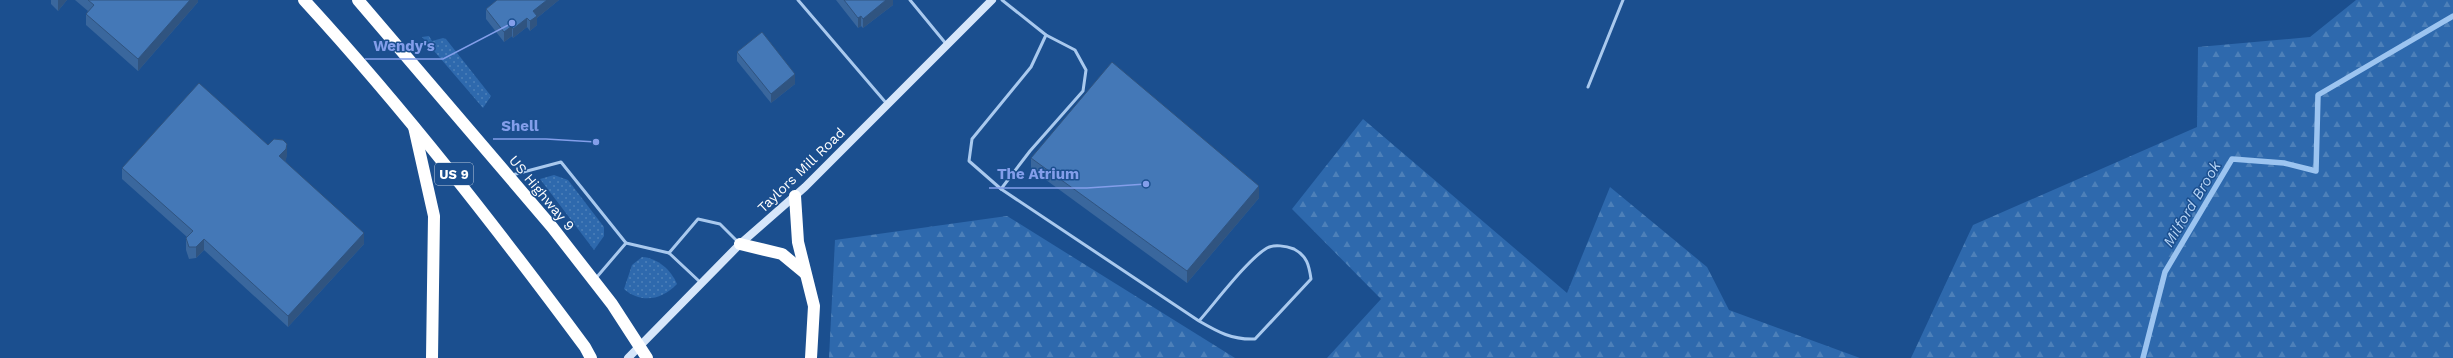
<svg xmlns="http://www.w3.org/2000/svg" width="2453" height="358" font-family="'Work Sans',sans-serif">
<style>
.grass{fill:url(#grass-dots)}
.forest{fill:url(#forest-firs)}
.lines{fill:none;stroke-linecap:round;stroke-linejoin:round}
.stream{stroke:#9cc4f0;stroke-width:5.5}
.lane{stroke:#a9c9ee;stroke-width:3}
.secondary{stroke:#d6e6fa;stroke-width:8}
.highway{stroke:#fff;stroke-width:12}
.wall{fill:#3a679d}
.shaded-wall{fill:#305480}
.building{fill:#4478b7;stroke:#305480}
.labels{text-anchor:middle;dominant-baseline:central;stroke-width:3;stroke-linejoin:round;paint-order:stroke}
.shield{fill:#1b4f8f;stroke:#bbcadd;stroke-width:1}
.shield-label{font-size:13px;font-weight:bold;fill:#fff}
.street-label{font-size:14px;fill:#fff;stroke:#1b4f8f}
.water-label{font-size:15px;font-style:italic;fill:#b5d3f5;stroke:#1b4f8f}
.leader{fill:none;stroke:#839eea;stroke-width:1.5}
.callout-dot{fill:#839eea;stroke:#1b4f8f;stroke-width:1.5}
.callout-label{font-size:15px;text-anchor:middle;font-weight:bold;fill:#839eea;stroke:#1b4f8f;stroke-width:3;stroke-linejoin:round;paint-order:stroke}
</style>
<defs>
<pattern id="grass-dots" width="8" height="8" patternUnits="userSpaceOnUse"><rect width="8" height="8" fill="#2e69ad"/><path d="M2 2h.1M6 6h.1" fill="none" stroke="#4d80b9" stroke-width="1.8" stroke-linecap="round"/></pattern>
<pattern id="forest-firs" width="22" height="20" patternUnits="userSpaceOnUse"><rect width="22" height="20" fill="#2e69ad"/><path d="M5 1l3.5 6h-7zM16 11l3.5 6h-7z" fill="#4d80b9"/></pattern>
</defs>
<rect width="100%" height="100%" fill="#1b4f8f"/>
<g class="grass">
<path d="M429,36L432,41L443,38L446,39L491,96L483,108L422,37Z"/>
<path d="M554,175L568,180L604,227V236L594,250L540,179Z"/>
<path d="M642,257C658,258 671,270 677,284C662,300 641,304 624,289L632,265Z"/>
</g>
<g class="forest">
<path d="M2356,0H2453V358H1911L1973,225L2197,127L2198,47L2310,37Z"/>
<path d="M1363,119L1567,293L1610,187L1707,267L1729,310L1860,358H1327L1381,299L1292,209Z"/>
<path d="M1007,216L1235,358H829L835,240Z"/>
</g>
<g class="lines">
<path class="stream" d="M2143,358L2165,272L2232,159L2284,163L2316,171L2318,95L2453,16"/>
<g class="lane">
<path d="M798,0L887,104"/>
<path d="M910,0L947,45"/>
<path d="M1046,35L1031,67L972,139L969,161L1001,189L1199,321C1218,332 1232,340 1255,339L1311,279C1309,265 1307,256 1294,249C1286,246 1274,244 1267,248C1248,259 1215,303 1199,321"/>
<path d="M1588,87L1623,0"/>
<path d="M512,175L561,162L626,243L669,253L698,219L720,224L738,242"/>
<path d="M1001,189L1030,151L1083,91L1086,70L1075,50L1046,35L1002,0"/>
<path d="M669,253L700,282"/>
<path d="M596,278L626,243"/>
</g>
<path class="secondary" d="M628,358L740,244L805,187L992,0"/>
<g class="highway">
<path d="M304,0C405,110 496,227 585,347L591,358"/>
<path d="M358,0L552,227L612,304L647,358"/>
<path d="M414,127L434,216L432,358"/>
<path d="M795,196L798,242L814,306L811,358"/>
<path d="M740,244L782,254L805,273"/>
</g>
</g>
<g class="wall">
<path d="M51,0H67L58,11L51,4Z"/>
<path d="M75,0H198V2L138,71L86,25V14L88,11Z"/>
<path d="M497,0H559L537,18V25L530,31L527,27L513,38L512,36L504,42L486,19V9Z"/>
<path d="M836,0H893V5L863,28L861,26L858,28Z"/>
<path d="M737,52L795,84L771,103L737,61Z"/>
<path d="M268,145L287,155L285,161L364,244L288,327L204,250L196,258L189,259L186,250V238L187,237L122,179V168Z"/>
<path d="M1031,158L1259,198L1187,283L1031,169Z"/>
</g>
<g class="shaded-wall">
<path d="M58,0H67L58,11Z"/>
<path d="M190,0H198V2L138,71V59Z"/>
<path d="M547,0H559L537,18V25L530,31V21L533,11Z"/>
<path d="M886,0H893V5L863,28V19Z"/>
<path d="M861,16V26L858,28V18Z"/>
<path d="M527,18V27L513,38V29Z"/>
<path d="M512,26V36L504,42V32Z"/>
<path d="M795,74V84L771,103V94Z"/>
<path d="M287,144V155L286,160L279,167V156Z"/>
<path d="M1259,186V198L1187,283V271Z"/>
<path d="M364,233V244L288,327V316Z"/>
<path d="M204,239V250L196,258V247Z"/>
</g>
<g class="building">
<path d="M88,0H190L138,59L86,14L94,5Z"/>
<path d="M497,0H547L533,11L537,16L530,21L527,18L513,29L512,26L504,32L486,9Z"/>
<path d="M844,0H886L863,19L861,16L858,18Z"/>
<path d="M762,32L795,74L771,94L737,52Z"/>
<path d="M1112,62L1259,186L1187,271L1031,158Z"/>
<path d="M199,83L268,145L274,139L283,140L287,144L286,149L279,156L364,233L288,316L204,239L196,247H189L186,238L193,231L122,168Z"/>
</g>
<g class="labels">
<rect class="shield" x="435" y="163" width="38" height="22" rx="3"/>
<g class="shield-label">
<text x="454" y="174">US 9</text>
</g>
<g class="street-label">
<text transform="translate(801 170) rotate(-44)">Taylors Mill Road</text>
<text transform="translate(542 193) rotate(50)">US Highway 9</text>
</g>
<g class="water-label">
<text transform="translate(2192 204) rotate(-59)">Milford Brook</text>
</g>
</g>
<path class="leader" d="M512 23L443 59H365M596 142L546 139H493M1146 184L1087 188H989"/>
<g class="callout-dot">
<circle cx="512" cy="23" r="4"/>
<circle cx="596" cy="142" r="4"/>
<circle cx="1146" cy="184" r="4"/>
</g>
<g class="callout-label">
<text x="404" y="51">Wendy's</text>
<text x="520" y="131">Shell</text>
<text x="1038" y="179">The Atrium</text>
</g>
</svg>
